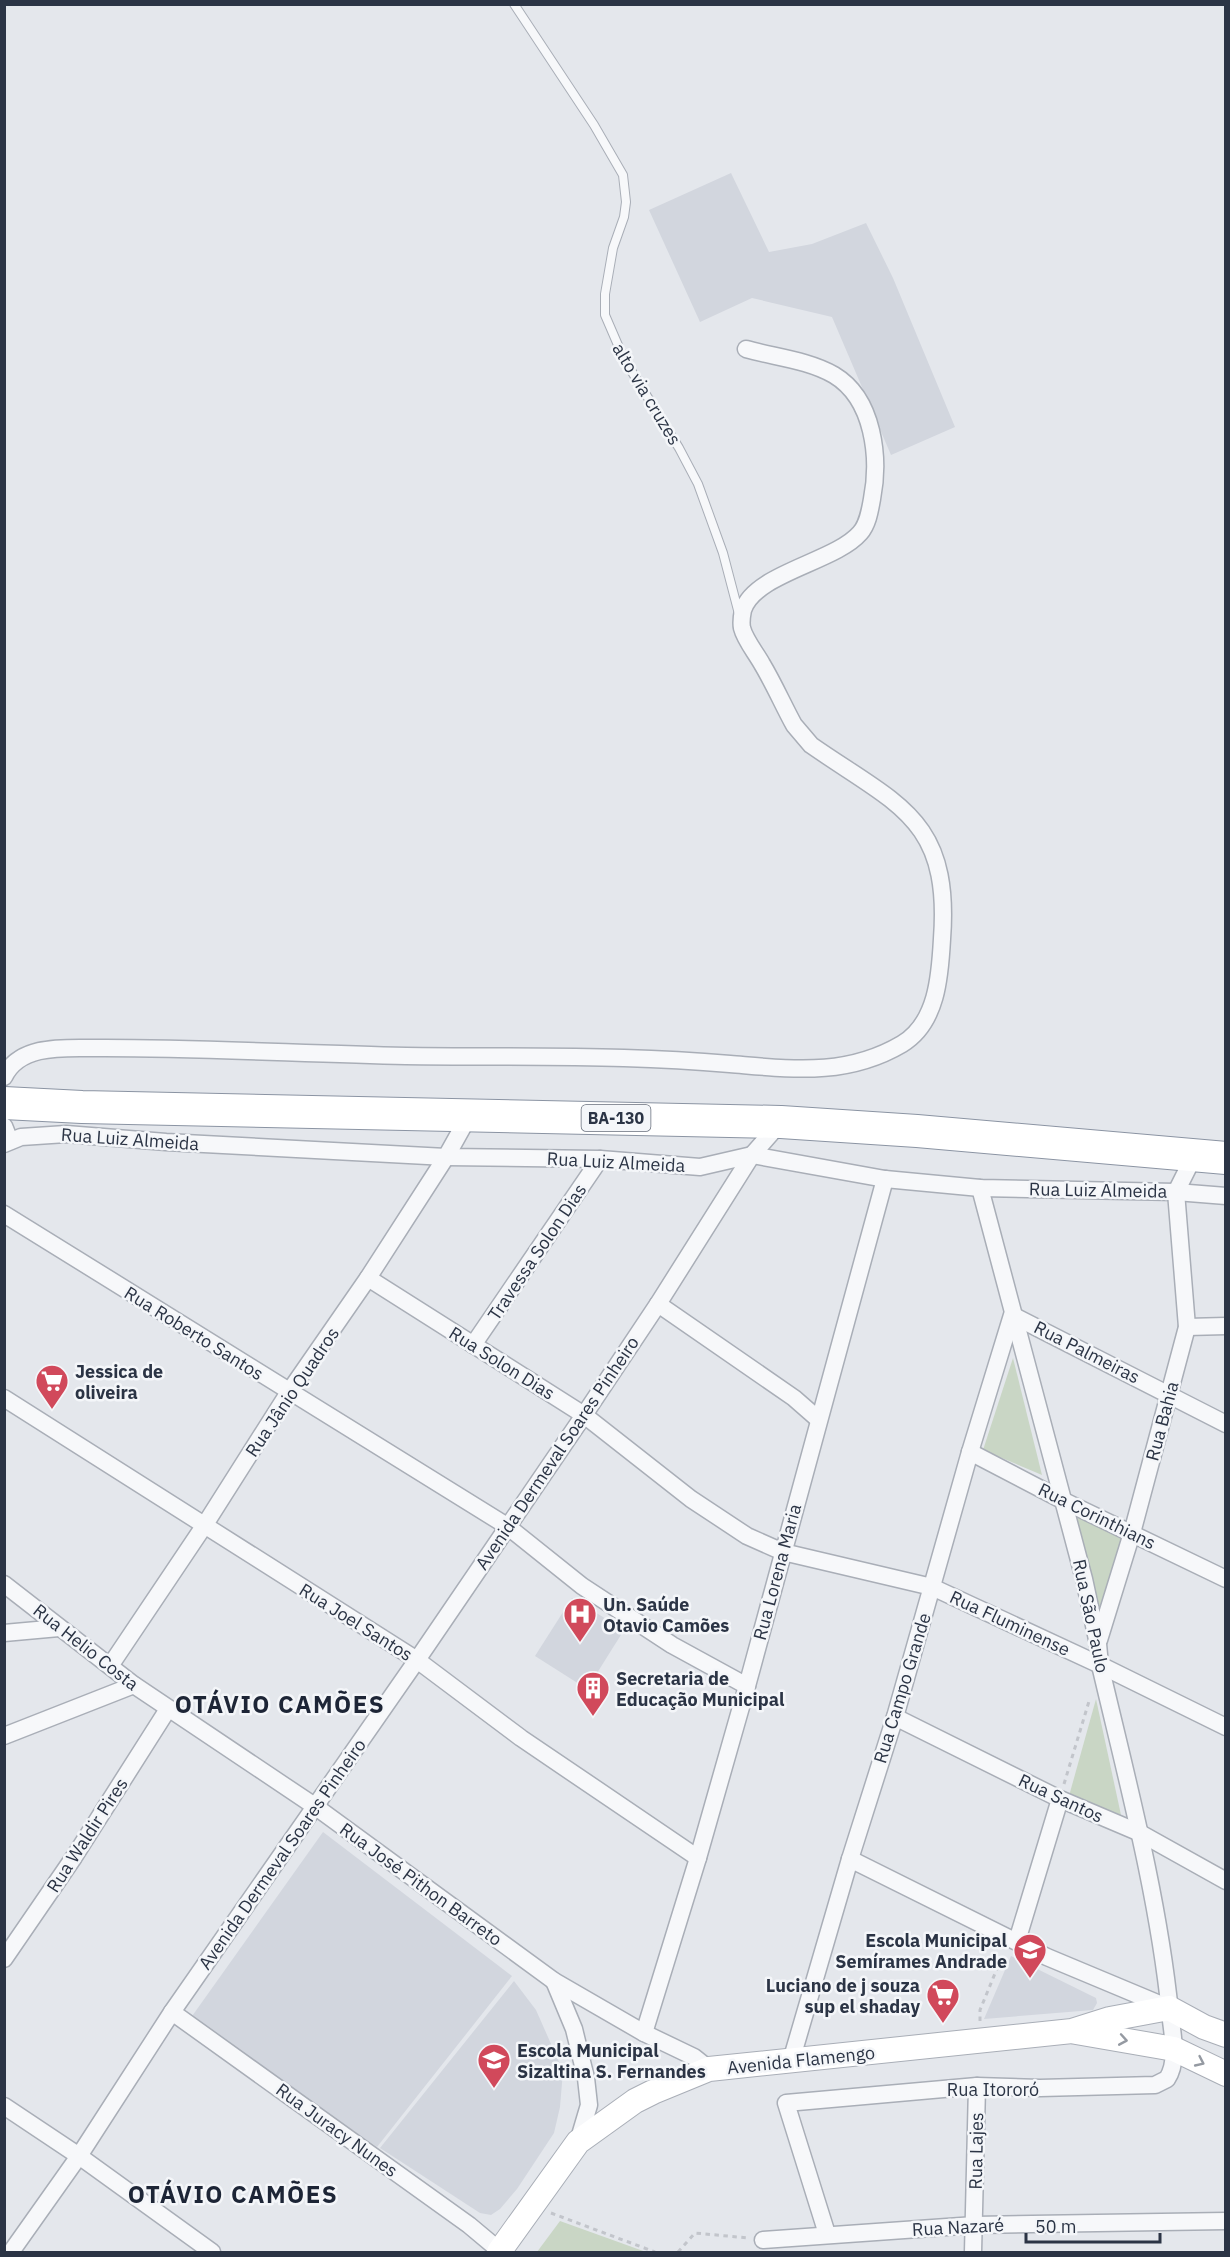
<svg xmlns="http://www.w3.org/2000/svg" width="1230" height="2257" font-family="'IBM Plex Sans',sans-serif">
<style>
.built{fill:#d2d6de}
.green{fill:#c9d6c5}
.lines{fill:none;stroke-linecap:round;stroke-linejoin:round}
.lane-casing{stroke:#a9aeb7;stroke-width:10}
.street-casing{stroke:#a9aeb7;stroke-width:19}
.secondary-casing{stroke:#a9aeb7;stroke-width:26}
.highway-casing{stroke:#8b94a3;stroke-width:34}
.path{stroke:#c2c5cb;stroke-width:3;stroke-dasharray:4.5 4.5;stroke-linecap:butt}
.lane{stroke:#f7f8fa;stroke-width:8}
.street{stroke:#f7f8fa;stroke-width:16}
.secondary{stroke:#fff;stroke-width:24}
.highway{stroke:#fff;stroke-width:32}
.oneway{stroke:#959aa2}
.labels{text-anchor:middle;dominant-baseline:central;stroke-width:5;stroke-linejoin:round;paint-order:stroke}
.shield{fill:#f4f6f9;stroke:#676e7b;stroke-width:1.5}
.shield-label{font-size:16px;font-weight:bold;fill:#2b3445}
.street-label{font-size:18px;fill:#2b3445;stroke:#f4f6f9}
.poi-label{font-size:18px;font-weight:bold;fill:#2b3445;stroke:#f4f6f9;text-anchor:start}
.district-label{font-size:24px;font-weight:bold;letter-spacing:1.5px;fill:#1d2536;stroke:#f4f6f9}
</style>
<rect width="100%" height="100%" fill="#e4e7ec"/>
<g class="built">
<path d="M731,173L769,252L812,244L866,223L893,278L955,427L891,455L832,317L752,298L700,322L649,210Z"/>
<path d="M572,1598L624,1630L587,1689L535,1656Z"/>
<path d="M323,1832L512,1976L377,2147L190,2019Z"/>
<path d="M1011,1956L1096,1998L1097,2003L1093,2010L984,2019Z"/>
<path d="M514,1981L536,2010L563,2071L560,2107L554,2133L517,2189L500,2209L491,2215L480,2213L380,2148Z"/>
</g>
<g class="green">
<path d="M1013,1358L1042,1475L983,1450Z"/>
<path d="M1076,1516L1126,1536L1100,1618Z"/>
<path d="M1096,1699L1121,1815L1069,1796Z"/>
<path d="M560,2221L646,2252H537Z"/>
</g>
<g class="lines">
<defs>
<path id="lane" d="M514,4L594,125L623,175L626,202L624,217L613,248L605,294V315L624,359L679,448L698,484L723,553L739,614"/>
<g id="street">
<path d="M4,1077C21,1041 72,1049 105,1048C205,1048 306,1054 406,1056C478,1057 551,1056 624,1058C659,1059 695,1061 730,1064C791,1069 846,1077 902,1044C937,1023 940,976 942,939C951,818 897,805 811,745L794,725C783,705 774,684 762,664C756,653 745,640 742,628C741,623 742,615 743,610C755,573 835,562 860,533C868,524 870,510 872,499C880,458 874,399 834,375C808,360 774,357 746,349"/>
<path d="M4,1126L10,1141"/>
<path d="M4,1144L21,1137L66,1134L166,1142L446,1157L600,1159L700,1167L752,1155L885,1179L980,1188L1176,1192L1226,1196"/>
<path d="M4,1214L507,1526L582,1586L672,1645L747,1686"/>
<path d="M368,1278L584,1415L691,1499L747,1536L783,1552L932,1587L1100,1665L1226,1727"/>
<path d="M658,1304L794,1398L818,1419"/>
<path d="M1187,1327L1226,1326"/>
<path d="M473,1345L600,1159"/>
<path d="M4,1398L417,1660L521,1738L698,1858"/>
<path d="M970,1452L1064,1501L1226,1579"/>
<path d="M4,1584L134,1685L316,1807L554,1981L644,2033L694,2057L709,2069"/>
<path d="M4,1633L59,1628"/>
<path d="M1099,1640L1132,1533L1187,1327L1176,1192L1195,1154"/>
<path d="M110,1666L204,1526L289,1392L368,1278L446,1157L470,1114"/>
<path d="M895,1717L1060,1799L1140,1833L1226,1881"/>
<path d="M4,1736L134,1685"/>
<path d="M850,1859L1047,1957L1169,2008"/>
<path d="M1017,1941L1060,1799"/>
<path d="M4,1959L74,1857L168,1709"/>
<path d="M554,1981L574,2029L586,2078L589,2105L578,2142"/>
<path d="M172,2012L469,2225L500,2251"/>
<path d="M644,2033L698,1858L747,1686L885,1179"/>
<path d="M791,2061L850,1859L895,1717L970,1452L1012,1315L1226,1424"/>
<path d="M4,2106L79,2156L212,2252"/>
<path d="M827,2234L786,2103L977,2086L1040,2088L1155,2085L1167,2079C1179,2061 1172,2033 1170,2012C1158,1895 1127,1780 1100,1665L1098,1644L1084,1579L980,1188"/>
<path d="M763,2240L975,2225L1226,2221"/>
<path d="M11,2252L79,2156L172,2012L417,1660L584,1415L658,1304L752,1155L781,1122"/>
<path d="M973,2252L977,2086"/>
</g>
<g id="secondary">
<path d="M1076,2032L1174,2049L1226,2074"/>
<path d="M499,2252L578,2142L635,2101L653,2092L709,2069L1072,2031L1110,2019L1169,2008L1204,2027L1226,2035"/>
</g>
<path id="highway" d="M4,1103L82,1107L781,1122L917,1131L1226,1158"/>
</defs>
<use href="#lane" class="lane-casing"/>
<use href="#street" class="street-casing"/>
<use href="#secondary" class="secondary-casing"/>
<use href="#highway" class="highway-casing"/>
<g class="path">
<path d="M1064,1784L1090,1698"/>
<path d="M980,2021V2010L1003,1954"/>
<path d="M551,2213L655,2252"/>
<path d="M678,2252L695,2233L748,2238"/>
</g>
<use href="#lane" class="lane"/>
<use href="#street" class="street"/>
<use href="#secondary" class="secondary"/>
<use href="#highway" class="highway"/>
</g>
<defs><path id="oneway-chevron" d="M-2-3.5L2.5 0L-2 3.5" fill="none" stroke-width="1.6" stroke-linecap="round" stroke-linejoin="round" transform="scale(1.5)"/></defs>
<g class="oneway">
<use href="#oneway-chevron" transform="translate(1123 2040) rotate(10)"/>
<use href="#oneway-chevron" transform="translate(1200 2062) rotate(25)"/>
</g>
<defs>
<symbol id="supermarket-pin" viewBox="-11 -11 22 30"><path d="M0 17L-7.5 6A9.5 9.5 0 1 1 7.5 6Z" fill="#d1495b" stroke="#f4f6f9"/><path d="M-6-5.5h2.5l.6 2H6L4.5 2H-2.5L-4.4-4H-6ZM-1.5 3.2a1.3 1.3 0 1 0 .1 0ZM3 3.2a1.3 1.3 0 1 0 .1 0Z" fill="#fff"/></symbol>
<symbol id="hospital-pin" viewBox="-11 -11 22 30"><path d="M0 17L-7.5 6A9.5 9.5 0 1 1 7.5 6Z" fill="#d1495b" stroke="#f4f6f9"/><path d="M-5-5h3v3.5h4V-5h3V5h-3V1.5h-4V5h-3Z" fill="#fff"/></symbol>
<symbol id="building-pin" viewBox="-11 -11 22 30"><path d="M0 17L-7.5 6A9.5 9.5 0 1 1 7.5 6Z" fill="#d1495b" stroke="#f4f6f9"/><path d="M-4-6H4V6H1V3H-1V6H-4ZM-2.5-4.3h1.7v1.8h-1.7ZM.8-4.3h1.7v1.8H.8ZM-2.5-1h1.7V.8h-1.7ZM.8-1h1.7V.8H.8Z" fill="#fff"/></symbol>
<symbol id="school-pin" viewBox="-11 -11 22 30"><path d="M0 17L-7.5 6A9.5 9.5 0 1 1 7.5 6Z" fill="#d1495b" stroke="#f4f6f9"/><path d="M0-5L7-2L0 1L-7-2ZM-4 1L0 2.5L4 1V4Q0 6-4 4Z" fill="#fff"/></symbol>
</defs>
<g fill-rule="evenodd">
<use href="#supermarket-pin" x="33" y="1362" width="38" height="52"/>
<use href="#hospital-pin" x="561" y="1595" width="38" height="52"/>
<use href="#building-pin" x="574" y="1669" width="38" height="52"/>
<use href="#school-pin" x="1011" y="1931" width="38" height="52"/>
<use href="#supermarket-pin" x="924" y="1976" width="38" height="52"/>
<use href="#school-pin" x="475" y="2041" width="38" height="52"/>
</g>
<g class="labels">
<rect class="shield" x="581.5" y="1105" width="69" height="26" rx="4.5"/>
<g class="shield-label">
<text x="616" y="1118">BA-130</text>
</g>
<g class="street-label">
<text transform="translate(647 394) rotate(59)">alto via cruzes</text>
<text transform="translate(130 1139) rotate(4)">Rua Luiz Almeida</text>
<text transform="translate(616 1162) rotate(3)">Rua Luiz Almeida</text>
<text transform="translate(1098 1190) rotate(1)">Rua Luiz Almeida</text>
<text transform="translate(537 1252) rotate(-56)">Travessa Solon Dias</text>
<text transform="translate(194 1333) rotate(32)">Rua Roberto Santos</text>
<text transform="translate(1087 1352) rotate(27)">Rua Palmeiras</text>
<text transform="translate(502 1363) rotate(32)">Rua Solon Dias</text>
<text transform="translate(292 1392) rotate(-56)">Rua Jânio Quadros</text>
<text transform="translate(1162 1421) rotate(-75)">Rua Bahia</text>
<text transform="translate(557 1453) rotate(-56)">Avenida Dermeval Soares Pinheiro</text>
<text transform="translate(1097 1516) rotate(26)">Rua Corinthians</text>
<text transform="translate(777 1572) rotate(-75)">Rua Lorena Maria</text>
<text transform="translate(1091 1616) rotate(78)">Rua São Paulo</text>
<text transform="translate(356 1622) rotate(32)">Rua Joel Santos</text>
<text transform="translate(1010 1623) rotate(25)">Rua Fluminense</text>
<text transform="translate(86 1647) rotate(38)">Rua Helio Costa</text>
<text transform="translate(902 1688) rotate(-73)">Rua Campo Grande</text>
<text transform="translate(1061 1798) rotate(25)">Rua Santos</text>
<text transform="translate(87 1835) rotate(-57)">Rua Waldir Pires</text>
<text transform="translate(282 1854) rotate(-55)">Avenida Dermeval Soares Pinheiro</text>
<text transform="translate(421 1884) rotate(36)">Rua José Pithon Barreto</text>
<text transform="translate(801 2060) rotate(-6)">Avenida Flamengo</text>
<text x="993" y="2089">Rua Itororó</text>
<text transform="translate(337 2130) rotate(36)">Rua Juracy Nunes</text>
<text transform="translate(976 2151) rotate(-89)">Rua Lajes</text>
<text transform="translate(958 2227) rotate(-3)">Rua Nazaré</text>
</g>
<g class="poi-label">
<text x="75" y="1371">Jessica de<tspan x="75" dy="21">oliveira</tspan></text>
<text x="603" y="1604">Un. Saúde<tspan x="603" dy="21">Otavio Camões</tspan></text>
<text x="616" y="1678">Secretaria de<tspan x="616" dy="21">Educação Municipal</tspan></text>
<text x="1007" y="1940" text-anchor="end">Escola Municipal<tspan x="1007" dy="21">Semírames Andrade</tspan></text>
<text x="920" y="1985" text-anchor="end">Luciano de j souza<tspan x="920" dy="21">sup el shaday</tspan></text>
<text x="517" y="2050">Escola Municipal<tspan x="517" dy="21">Sizaltina S. Fernandes</tspan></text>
</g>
<g class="district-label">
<text x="280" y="1704">OTÁVIO CAMÕES</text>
<text x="233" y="2194">OTÁVIO CAMÕES</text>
</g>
</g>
<rect width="1230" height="2257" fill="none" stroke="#2b3445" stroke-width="12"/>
<path d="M1026 2233v9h134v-9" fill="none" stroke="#2b3445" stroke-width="3"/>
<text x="1035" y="2233" font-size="18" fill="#2b3445" stroke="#f4f6f9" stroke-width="4.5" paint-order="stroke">50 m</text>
</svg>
